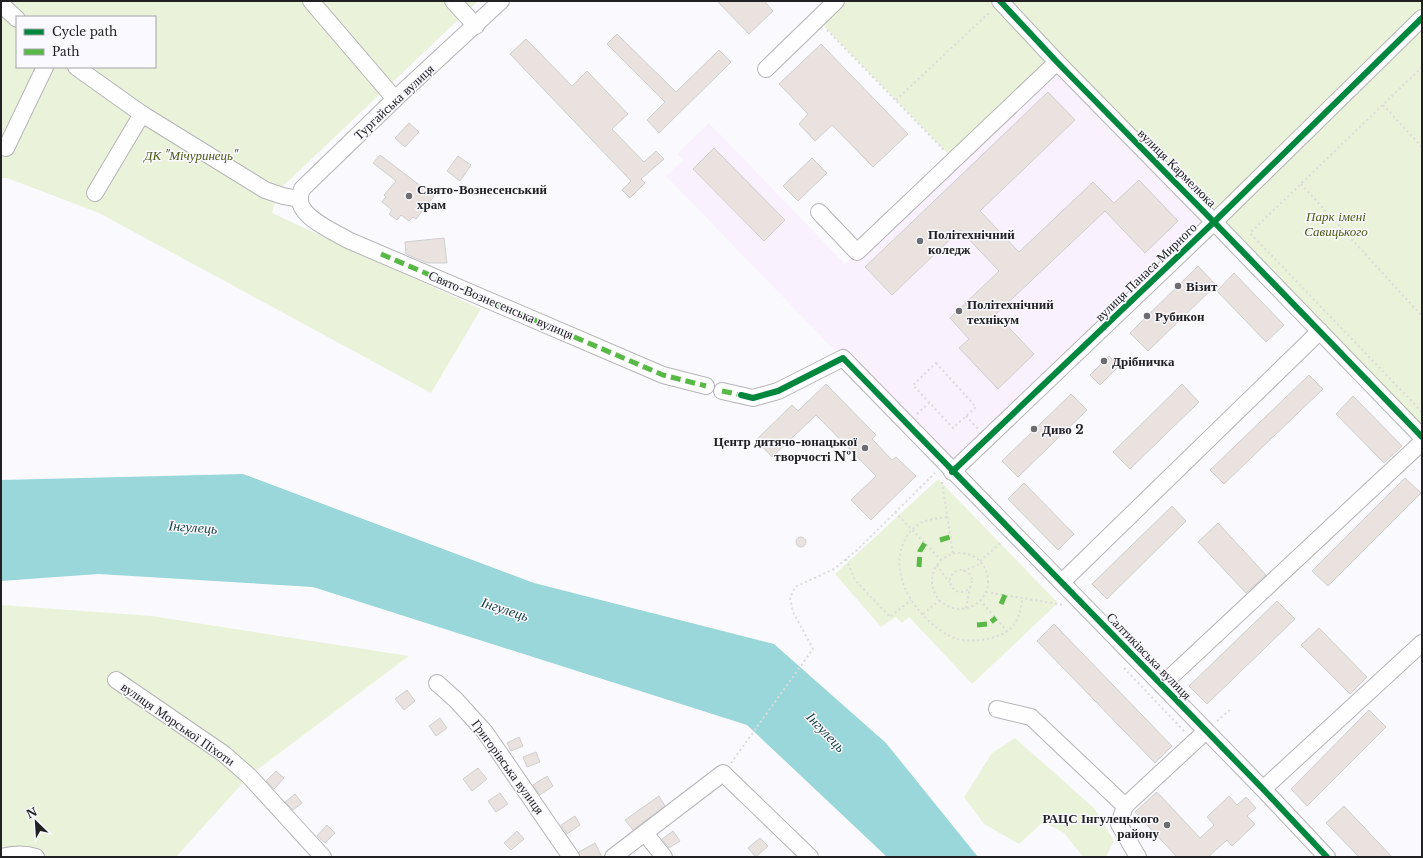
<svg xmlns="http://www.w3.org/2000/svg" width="1423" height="858" font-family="'Libre Baskerville',serif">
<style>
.education{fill:#f9f1fd}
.green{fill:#ebf2da;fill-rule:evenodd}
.water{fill:#99d7da}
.building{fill:#e9e2df;stroke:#d0cfd0}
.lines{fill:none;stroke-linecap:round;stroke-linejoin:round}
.minor-casing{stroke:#b5b5b8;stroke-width:18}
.path{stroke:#dbdbdc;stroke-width:2;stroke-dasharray:2 3;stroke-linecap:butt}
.minor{stroke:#fefeff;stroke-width:16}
.quiet{stroke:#58b947;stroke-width:5;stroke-dasharray:10 5;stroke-linecap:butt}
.cycleway-casing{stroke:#f9f9ff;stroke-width:8}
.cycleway{stroke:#00873e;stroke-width:6}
.poi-dot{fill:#6d6d70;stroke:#f9f9ff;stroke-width:1.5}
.labels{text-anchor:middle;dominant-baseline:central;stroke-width:3;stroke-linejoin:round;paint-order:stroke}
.street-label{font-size:13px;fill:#212123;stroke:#f9f9ff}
.park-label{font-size:13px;font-style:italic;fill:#4d5a15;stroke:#f9f9ff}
.poi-label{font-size:13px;font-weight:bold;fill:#212123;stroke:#f9f9ff;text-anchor:start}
.water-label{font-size:14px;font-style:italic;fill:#184243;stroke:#f9f9ff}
</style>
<rect width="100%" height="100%" fill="#fafafe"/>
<path class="education" d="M1057,62L1214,222L952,472L666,176L683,160L677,154L709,123L845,264Z"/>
<g class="green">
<path d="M1,1H478L279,190L272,213L481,309L431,393L99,213L7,178H1ZM17,17H155V67H17Z"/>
<path d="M836,1H1422V437L1057,63L953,159L817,19Z"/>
<path d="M938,479L1058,603L972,684L909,617L902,623L896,617L881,627L835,574Z"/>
<path d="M1,605L152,616L409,656L249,776L176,857H1Z"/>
<path d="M1015,738L1094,808L1114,841L1106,857H1083L1064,833L1043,822L1019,844L984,824L964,797L992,753Z"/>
</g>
<path class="water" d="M243,474L534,583L774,644L886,743L978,857H887L747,725L313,587L98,574L1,581V480Z"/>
<g class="building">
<path d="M717,1H764L773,11L749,34Z"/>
<path d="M617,34L676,92L719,50L731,62L659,133L647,120L665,102L607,44Z"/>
<path d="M526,39L572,86L587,71L628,114L612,129L644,162L656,151L664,159L641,179L645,183L630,198L622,190L631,181L510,54Z"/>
<path d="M821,44L908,134L873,167L832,125L815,141L799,124L808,114L779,84Z"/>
<path d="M1048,92L1075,120L980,211L1019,252L1093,182L1114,203L1139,180L1178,221L1145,253L1105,211L996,314L1034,354L998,389L959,348L969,339L950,318L999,271L960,230L892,295L865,267Z"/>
<path d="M409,123L419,132L405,147L395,138Z"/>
<path d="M714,148L785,220L764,241L693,169Z"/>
<path d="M380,155L434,196L416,219L413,217L409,221L401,215L397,220L389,214L392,210L382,202L386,197L384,195L396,181L373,163Z"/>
<path d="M458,156L471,165L460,181L447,171Z"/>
<path d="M812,158L827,173L798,201L783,186Z"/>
<path d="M444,238L447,263H427L406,254L405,242Z"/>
<path d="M1198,266L1216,285L1148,351L1130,333Z"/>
<path d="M1234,273L1284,325L1266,342L1217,291Z"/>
<path d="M1109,356L1119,366L1100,385L1090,375Z"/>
<path d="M1309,375L1323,389L1224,484L1210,470Z"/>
<path d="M826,384L876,435L872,439L892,460L896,457L916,476L871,520L851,500L876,476L816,415L772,457L756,440L792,405L798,411Z"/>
<path d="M1182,384L1199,402L1130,469L1113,452Z"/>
<path d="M1071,394L1087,410L1018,477L1002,461Z"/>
<path d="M1353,396L1402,446L1384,463L1336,414Z"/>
<path d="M1405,478L1421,493L1328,586L1312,571Z"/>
<path d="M1024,483L1074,534L1058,550L1008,499Z"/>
<path d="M1172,506L1186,521L1107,599L1092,584Z"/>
<path d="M1218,523L1266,575L1246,593L1198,542Z"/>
<circle cx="801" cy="542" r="5"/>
<path d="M1277,601L1295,619L1207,704L1189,686Z"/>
<path d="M1054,624L1172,746L1155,763L1037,641Z"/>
<path d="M1319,628L1367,677L1350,694L1301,645Z"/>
<path d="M407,690L415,701L404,710L395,699Z"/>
<path d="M1369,710L1386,727L1307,806L1291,789Z"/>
<path d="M440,718L447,728L436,736L429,726Z"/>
<path d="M519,737L523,746L511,751L507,743Z"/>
<path d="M536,752L540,762L527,767L523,757Z"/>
<path d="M478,768L487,779L472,791L463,779Z"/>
<path d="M276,771L284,778L274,789L266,781Z"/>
<path d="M547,776L553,786L540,795L533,785Z"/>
<path d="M1157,792L1200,838L1214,825L1207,817L1229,796L1237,805L1246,797L1256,808L1247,816L1255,824L1232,846L1227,840L1208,857H1177L1135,812Z"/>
<path d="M500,793L508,804L496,812L488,801Z"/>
<path d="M295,794L302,803L293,810L285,802Z"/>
<path d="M659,796L665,806L633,830L625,820Z"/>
<path d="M1344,806L1392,857H1359L1326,823Z"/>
<path d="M575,816L580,825L567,834L561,825Z"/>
<path d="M327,825L335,833L325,843L317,836Z"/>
<path d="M517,831L524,839L511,850L504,843Z"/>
<path d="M673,831L680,841L669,848L662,839Z"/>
<path d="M760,838L768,846L756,857L748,848Z"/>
<path d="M595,843L602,857H580L579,852Z"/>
</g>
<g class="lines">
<defs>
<g id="minor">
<path d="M311,1L395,99"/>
<path d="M453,1L476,26"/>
<path d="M501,1L395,99L302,189C301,192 300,195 300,198C298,217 335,232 348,240L663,375L706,386"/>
<path d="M1000,1L1057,62L1214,222L1422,437"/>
<path d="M1,4L17,19"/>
<path d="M76,67L142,114L265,190L283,196L299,199"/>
<path d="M766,69L836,1"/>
<path d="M6,148L45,67"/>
<path d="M95,193L142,114"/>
<path d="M819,212L857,252L1057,62"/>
<path d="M722,391L753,398L778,391L843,358L1263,789L1327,857"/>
<path d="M952,472L1214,222L1422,18"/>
<path d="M1062,582L1320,331"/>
<path d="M116,680L224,754L249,776L323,857"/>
<path d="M437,683L456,700L485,732L571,857"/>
<path d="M1162,685L1422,442"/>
<path d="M997,709L1031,717L1125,806"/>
<path d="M1263,789L1422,643"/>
<path d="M645,833L664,857"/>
<path d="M1,857C13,854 24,853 36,857"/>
<path d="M613,857L723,773L810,857"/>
<path d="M1138,857L1119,824L1125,806L1206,731"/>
</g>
</defs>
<use href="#minor" class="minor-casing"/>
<g class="path">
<path d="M827,30L944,150"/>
<path d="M1422,67L1250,233L1422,412"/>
<path d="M896,100L991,11"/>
<path d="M1383,105L1422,147"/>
<path d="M1301,184L1422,316"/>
<path d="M936,363L976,407L953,428L913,385Z"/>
<path d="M917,414L929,403"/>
<path d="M966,416L978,429"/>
<path d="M942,482L953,554"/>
<path d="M895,512L941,560"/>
<path d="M947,517C939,518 930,519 923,522C913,527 907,534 903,544C889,579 919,620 950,636C963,643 981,641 995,637C1014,631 1021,618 1022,598"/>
<circle cx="960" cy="581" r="28"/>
<path d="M846,559L855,580L890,617L911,600"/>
<path d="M980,561L1002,542"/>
<path d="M937,565L949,582"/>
<circle cx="961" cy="581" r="11"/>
<path d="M963,571L982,563"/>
<path d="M986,592L1064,605"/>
<path d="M980,600L1008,632"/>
<path d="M966,608L970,588"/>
<path d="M923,614L940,600"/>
<path d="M1124,668L1184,731"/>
<path d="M1217,721L1231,709"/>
<path d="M731,763L813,649L793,612L790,598L795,587L834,569L856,551L935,473"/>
</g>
<use href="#minor" class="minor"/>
<g class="quiet">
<path d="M381,254L663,375L706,386"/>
<path d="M722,391L741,395"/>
<path d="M940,540L950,537"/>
<path d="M919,567L920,551L925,543"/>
<path d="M1001,604L1005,595"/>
<path d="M977,625L988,624L996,618"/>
</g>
<defs>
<g id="cycleway">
<path d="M1000,1L1057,62L1214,222L1422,437"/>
<path d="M741,395L753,398L778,391L843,358L1263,789L1327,857"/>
<path d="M952,472L1214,222L1422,18"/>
</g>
</defs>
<use href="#cycleway" class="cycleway-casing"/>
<use href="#cycleway" class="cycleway"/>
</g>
<g class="poi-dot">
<circle cx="409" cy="196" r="4"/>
<circle cx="920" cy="241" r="4"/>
<circle cx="1178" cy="286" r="4"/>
<circle cx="959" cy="311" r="4"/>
<circle cx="1147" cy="316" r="4"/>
<circle cx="1104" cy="361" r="4"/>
<circle cx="1034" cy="429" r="4"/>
<circle cx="865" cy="448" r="4"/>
<circle cx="1167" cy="825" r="4"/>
</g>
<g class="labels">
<g class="street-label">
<text transform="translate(394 102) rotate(-43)">Тургайська вулиця</text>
<text transform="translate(1177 168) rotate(45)">вулиця Кармелюка</text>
<text transform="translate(1146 272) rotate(-44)">вулиця Панаса Мирного</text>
<text transform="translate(501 305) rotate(23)">Свято-Вознесенська вулиця</text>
<text transform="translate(1149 656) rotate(46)">Салтиківська вулиця</text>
<text transform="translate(178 724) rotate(35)">вулиця Морської Піхоти</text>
<text transform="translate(508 767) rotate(54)">Григорівська вулиця</text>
</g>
<g class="park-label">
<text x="191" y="155">ДК "Мічуринець"</text>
<text x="1336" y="216">Парк імені<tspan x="1336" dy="15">Савицького</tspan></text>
</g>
<g class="poi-label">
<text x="417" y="189">Свято-Вознесенський<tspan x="417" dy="15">храм</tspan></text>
<text x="928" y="234">Політехнічний<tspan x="928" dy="15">коледж</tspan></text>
<text x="1186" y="286">Візит</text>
<text x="967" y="304">Політехнічний<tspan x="967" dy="15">технікум</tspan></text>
<text x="1155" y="316">Рубикон</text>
<text x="1112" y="361">Дрібничка</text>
<text x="1042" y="429">Диво 2</text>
<text x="857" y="441" text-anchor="end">Центр дитячо-юнацької<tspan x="857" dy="15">творчості №1</tspan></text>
<text x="1159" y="818" text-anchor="end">РАЦС Інгулецького<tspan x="1159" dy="15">району</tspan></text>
</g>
<g class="water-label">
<text transform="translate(193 527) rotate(4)">Інгулець</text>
<text transform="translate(505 609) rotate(18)">Інгулець</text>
<text transform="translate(826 732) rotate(46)">Інгулець</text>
</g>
</g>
<rect width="1423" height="858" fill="none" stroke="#212123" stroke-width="4"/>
<rect x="16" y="16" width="140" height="52" fill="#f9f9ff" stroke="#a3a3a7"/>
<rect x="24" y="29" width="20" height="6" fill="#00873e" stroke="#a3a3a7"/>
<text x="52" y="36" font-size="12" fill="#212123">Cycle path</text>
<rect x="24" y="49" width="20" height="6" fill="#58b947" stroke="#a3a3a7"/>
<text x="52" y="56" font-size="12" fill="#212123">Path</text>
<g transform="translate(36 822) rotate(335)" stroke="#f9f9ff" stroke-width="3" paint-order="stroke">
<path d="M0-3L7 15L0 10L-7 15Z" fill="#212123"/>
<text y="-6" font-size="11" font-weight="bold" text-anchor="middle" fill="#212123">N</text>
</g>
</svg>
